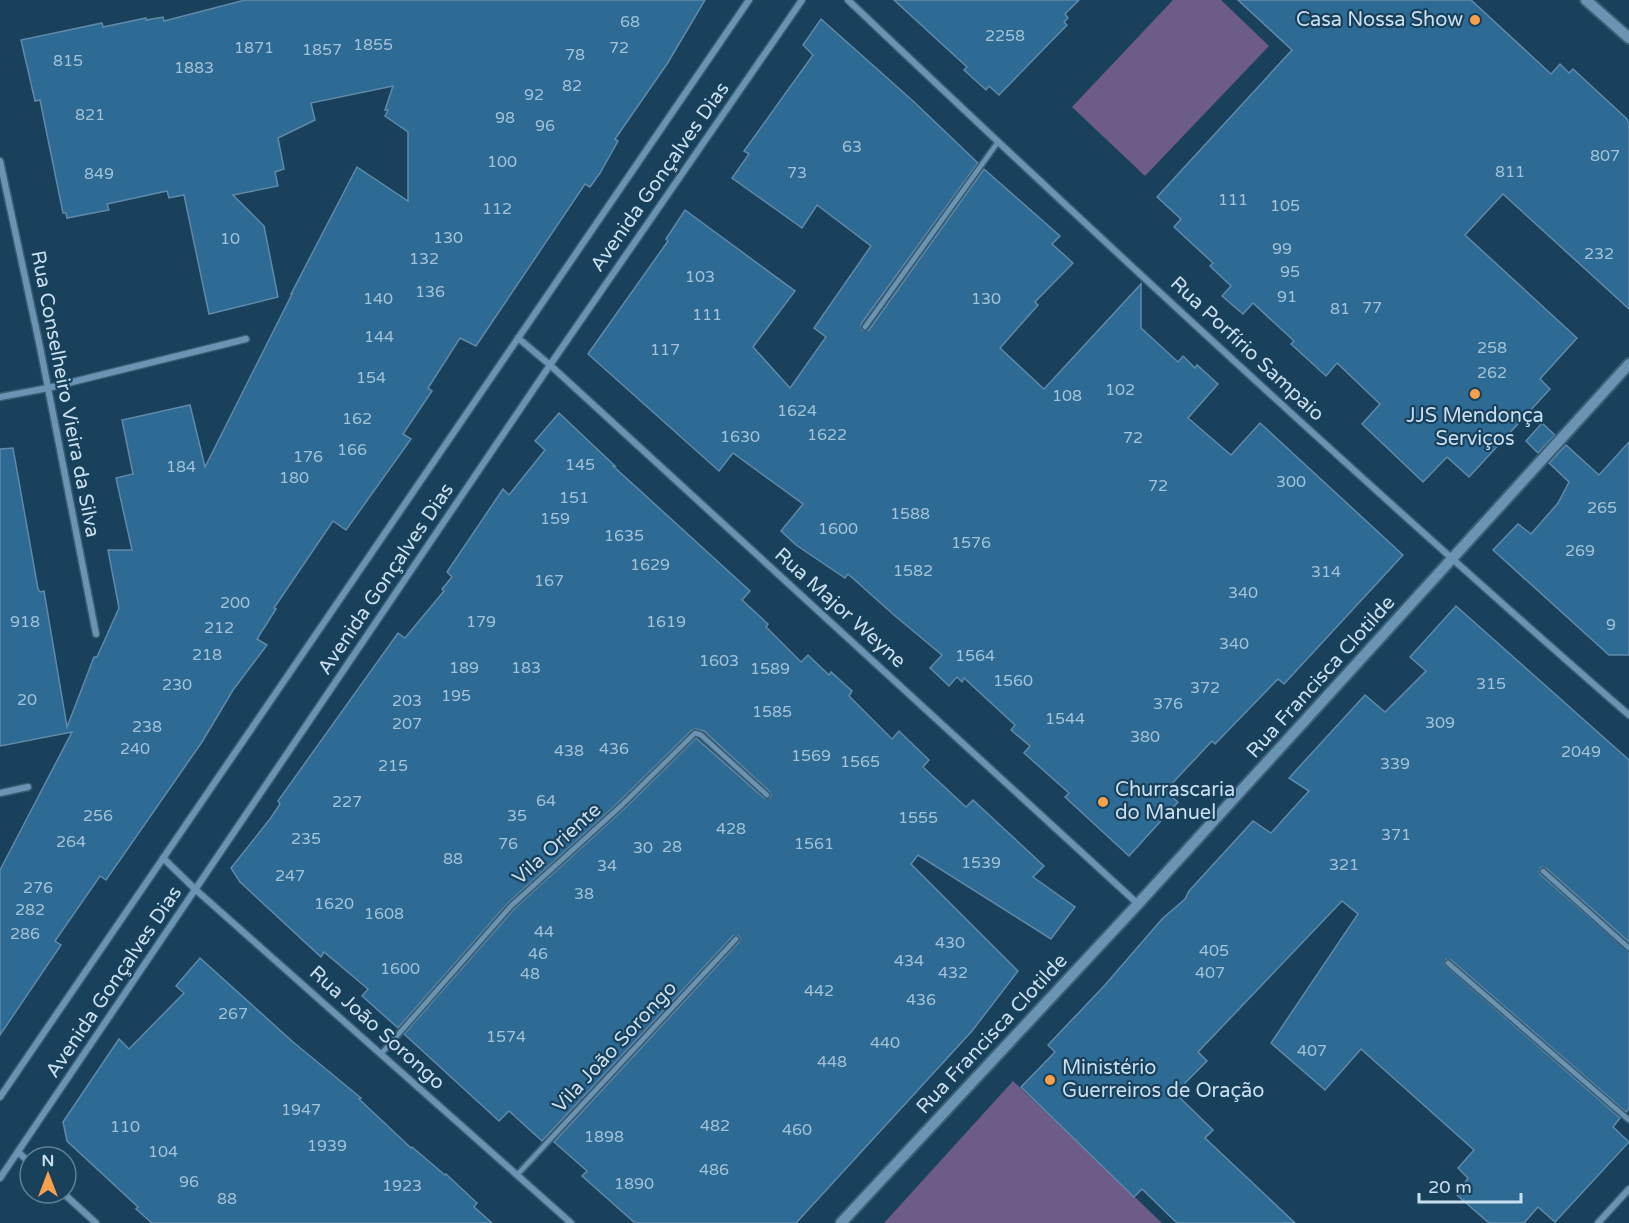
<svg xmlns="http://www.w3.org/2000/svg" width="1629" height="1223" font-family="'Varela Round',sans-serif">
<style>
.green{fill:#6d5c88}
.building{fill:#2d6b95;stroke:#6089a8;stroke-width:1.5}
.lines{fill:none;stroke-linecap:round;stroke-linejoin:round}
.service-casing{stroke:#3c5e74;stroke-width:8}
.minor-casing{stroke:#3c5e74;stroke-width:9}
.tertiary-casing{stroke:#3c5e74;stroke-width:14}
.service{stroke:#6b94b3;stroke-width:4.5}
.minor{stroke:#6b94b3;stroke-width:6}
.tertiary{stroke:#6b94b3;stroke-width:10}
.poi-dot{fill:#f9a04c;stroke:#19415c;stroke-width:2}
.labels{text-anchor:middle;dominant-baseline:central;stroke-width:4.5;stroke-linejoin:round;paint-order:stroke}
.number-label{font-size:16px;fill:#a2c2d8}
.poi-label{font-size:20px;fill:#c9dfef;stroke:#19415c;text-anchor:start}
.street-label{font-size:20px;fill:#c9dfef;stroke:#19415c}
</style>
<rect width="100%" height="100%" fill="#19415c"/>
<g class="green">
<path d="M1173,0H1221L1269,46L1145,176L1072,107Z"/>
<path d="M1013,1081L1162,1223H884Z"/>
</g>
<g class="building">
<path d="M245,0H705L667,64L615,139L618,141L600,173L590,187L585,184L476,346L460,338L428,388L432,391L403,434L411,439L346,530L333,521L274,608L276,609L257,639L267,645L233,690L202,742L106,880L100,876L55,941L61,945L0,1035V870L72,732L0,746V449L13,448L38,589L40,592L44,591L67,727L94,657H97L119,608L108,550H132L116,478L133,474L122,420L190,405L205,467L292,294H291L357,167L408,201V132L385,116L388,110H385L393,86L311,103L315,120L278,138L284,169L275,172L278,186L233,195L264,226L278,297L209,314L184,195L169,198L167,191L107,204L109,210L67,218L66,213H63L40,100L35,101L21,40L102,23L103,27L146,18V20L163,17L164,21Z"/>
<path d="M894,0H1079L1065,14L1068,18L1064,22L1067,25L999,95L989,86L986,90L964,70L967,67Z"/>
<path d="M1238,0H1471L1551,74L1560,64L1569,73L1573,69L1627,119L1629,124V309L1503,194L1465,235L1577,338L1540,379L1550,389L1469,477L1447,457L1423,482L1362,424L1380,404L1337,363L1326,376L1291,344L1294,341L1253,303L1243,314L1222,296L1231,286L1210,266L1213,263L1174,227L1181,219L1157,197L1292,50Z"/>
<path d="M821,19L913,101L978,163L861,324L862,330H869L984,169L1060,236L1052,244L1073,263L1035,302L1038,305L1000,348L1044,389L1141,284V328L1178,362L1183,356L1195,368L1197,365L1218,384L1188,418L1231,455L1260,423L1403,555L1284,684L1278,679L1215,744L1212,741L1165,791L1178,802L1129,856L1065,797L1069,793L1024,753L1030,746L1011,730L1015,725L964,678L962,682L957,677L949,686L930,668L942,655L894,615L848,574L845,578L796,545L781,531L803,504L733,453L719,471L588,354L668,241L666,239L685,210L795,291L753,347L790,388L826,337L814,328L871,246L817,205L802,228L732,178L749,154L744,151L813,55L803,45Z"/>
<path d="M559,413L615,466H613L750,591L742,600L768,624L766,627L801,662L808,655L829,675L831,672L852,691L849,696L892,739L899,731L929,760L923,767L966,807L973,800L1044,866L1033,877L1075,907L1051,939L918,855L911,864L1018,971L972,1031L796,1223H635L582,1176L587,1171L554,1142L739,942L740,938L738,935L733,936L542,1141L509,1111L499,1121L404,1034L514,909L625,808L696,738L764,798H770L771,795L770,792L704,731L696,729L692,730L619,802L508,903L398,1028L362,996L368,989L324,952L321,957L240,882L231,868L270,819L280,804L278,801L398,633L405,638L444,591L442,589L452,577L447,572L503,489L509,495L545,450L535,441Z"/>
<path d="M1542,423L1555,435L1538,453L1526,441Z"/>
<path d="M1629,442V655H1609L1493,550L1518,524L1531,534L1558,503L1569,482L1549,463L1566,445L1599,475Z"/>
<path d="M1456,606L1629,760V942L1546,868L1541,867L1539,871L1540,874L1629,952V1109L1626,1112L1451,960L1446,959L1444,964L1620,1118L1613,1127L1629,1142L1555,1222L1538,1207L1524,1223H1489L1457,1195L1468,1178L1458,1168L1474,1150L1361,1049L1325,1090L1271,1043L1358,914L1342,901L1198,1052L1207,1061L1175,1093L1213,1130L1205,1138L1295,1223H1177L1142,1189L1134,1197L1021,1087L1055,1052L1048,1045L1105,985L1162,919L1185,899L1189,891L1253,821L1271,833L1309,791L1289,778L1365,695L1385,712L1426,671L1410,657Z"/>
<path d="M200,958L293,1042L361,1098L359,1099L411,1148L412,1147L445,1175L446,1174L477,1203L474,1207L492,1223H152L136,1209L138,1207L67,1141L63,1122L119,1039L129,1049L184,993L176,986Z"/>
</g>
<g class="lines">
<defs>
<g id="service">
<path d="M865,327L998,142"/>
<path d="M1543,871L1629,948"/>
<path d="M1448,963L1629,1120"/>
<path d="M381,1054L511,906L622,805L695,733L701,735L767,795"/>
<path d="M517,1175L736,939"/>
</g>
<g id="minor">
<path d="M848,0C1104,243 1363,483 1629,715"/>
<path d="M0,161L40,347L96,634"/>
<path d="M518,338L550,365L1138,904"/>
<path d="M0,397L48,388L246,339"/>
<path d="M0,793L28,787"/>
<path d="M163,858L196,890L571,1223"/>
<path d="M0,1097L749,0"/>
<path d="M18,1152L30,1163"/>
<path d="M0,1178L550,365L802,0"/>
<path d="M63,1193L96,1223"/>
<path d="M1598,1223L1629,1189"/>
</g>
<g id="tertiary">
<path d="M1586,0L1629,38"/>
<path d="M841,1223L1138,904L1629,364"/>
</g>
</defs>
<use href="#service" class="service-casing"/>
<use href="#minor" class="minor-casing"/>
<use href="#tertiary" class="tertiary-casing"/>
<use href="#service" class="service"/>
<use href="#minor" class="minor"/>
<use href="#tertiary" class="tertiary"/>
</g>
<g class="poi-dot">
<circle cx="1475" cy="20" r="6"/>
<circle cx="1475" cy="394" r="6"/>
<circle cx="1103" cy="802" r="6"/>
<circle cx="1050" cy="1080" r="6"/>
</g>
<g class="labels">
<g class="number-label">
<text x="630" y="22">68</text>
<text x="1005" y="36">2258</text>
<text x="373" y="45">1855</text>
<text x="254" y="48">1871</text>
<text x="619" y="48">72</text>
<text x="322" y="50">1857</text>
<text x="575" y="55">78</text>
<text x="68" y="61">815</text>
<text x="194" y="68">1883</text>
<text x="572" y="86">82</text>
<text x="534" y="95">92</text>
<text x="90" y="115">821</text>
<text x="505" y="118">98</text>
<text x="545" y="126">96</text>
<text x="852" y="147">63</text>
<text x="1605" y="156">807</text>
<text x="502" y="162">100</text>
<text x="1510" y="172">811</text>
<text x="797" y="173">73</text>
<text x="99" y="174">849</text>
<text x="1233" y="200">111</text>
<text x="1285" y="206">105</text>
<text x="497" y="209">112</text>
<text x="448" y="238">130</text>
<text x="230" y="239">10</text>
<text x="1282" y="249">99</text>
<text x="1599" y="254">232</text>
<text x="424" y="259">132</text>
<text x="1290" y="272">95</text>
<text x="700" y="277">103</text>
<text x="430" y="292">136</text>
<text x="1287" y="297">91</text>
<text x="378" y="299">140</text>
<text x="986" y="299">130</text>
<text x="1372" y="308">77</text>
<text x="1340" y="309">81</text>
<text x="707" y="315">111</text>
<text x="379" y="337">144</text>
<text x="1492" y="348">258</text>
<text x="665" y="350">117</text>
<text x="1492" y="373">262</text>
<text x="371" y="378">154</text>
<text x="1120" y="390">102</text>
<text x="1067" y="396">108</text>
<text x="797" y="411">1624</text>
<text x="357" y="419">162</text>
<text x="827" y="435">1622</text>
<text x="740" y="437">1630</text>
<text x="1133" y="438">72</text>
<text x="352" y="450">166</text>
<text x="308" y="457">176</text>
<text x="580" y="465">145</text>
<text x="181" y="467">184</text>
<text x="294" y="478">180</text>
<text x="1291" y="482">300</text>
<text x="1158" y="486">72</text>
<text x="574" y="498">151</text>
<text x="1602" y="508">265</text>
<text x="910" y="514">1588</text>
<text x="555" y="519">159</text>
<text x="838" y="529">1600</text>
<text x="624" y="536">1635</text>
<text x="971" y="543">1576</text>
<text x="1580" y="551">269</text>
<text x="650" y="565">1629</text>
<text x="913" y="571">1582</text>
<text x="1326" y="572">314</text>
<text x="549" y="581">167</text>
<text x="1243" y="593">340</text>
<text x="235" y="603">200</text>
<text x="25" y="622">918</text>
<text x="481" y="622">179</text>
<text x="666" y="622">1619</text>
<text x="1611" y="625">9</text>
<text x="219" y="628">212</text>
<text x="1234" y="644">340</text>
<text x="207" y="655">218</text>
<text x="975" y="656">1564</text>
<text x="719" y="661">1603</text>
<text x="464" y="668">189</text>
<text x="526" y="668">183</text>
<text x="770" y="669">1589</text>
<text x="1013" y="681">1560</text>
<text x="1491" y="684">315</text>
<text x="177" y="685">230</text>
<text x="1205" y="688">372</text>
<text x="456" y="696">195</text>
<text x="27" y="700">20</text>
<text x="407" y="701">203</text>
<text x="1168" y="704">376</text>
<text x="772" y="712">1585</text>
<text x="1065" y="719">1544</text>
<text x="1440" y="723">309</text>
<text x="407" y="724">207</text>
<text x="147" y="727">238</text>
<text x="1145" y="737">380</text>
<text x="135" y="749">240</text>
<text x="614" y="749">436</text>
<text x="569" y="751">438</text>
<text x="1581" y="752">2049</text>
<text x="811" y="756">1569</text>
<text x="860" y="762">1565</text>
<text x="1395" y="764">339</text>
<text x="393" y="766">215</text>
<text x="546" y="801">64</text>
<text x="347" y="802">227</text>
<text x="98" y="816">256</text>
<text x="517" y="816">35</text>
<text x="918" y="818">1555</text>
<text x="731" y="829">428</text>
<text x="1396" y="835">371</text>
<text x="306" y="839">235</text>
<text x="71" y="842">264</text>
<text x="508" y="844">76</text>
<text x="814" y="844">1561</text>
<text x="672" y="847">28</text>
<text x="643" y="848">30</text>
<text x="453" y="859">88</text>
<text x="981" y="863">1539</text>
<text x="1344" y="865">321</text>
<text x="607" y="866">34</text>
<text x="290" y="876">247</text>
<text x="38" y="888">276</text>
<text x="584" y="894">38</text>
<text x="334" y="904">1620</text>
<text x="30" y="910">282</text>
<text x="384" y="914">1608</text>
<text x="544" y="932">44</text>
<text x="25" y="934">286</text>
<text x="950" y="943">430</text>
<text x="1214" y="951">405</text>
<text x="538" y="954">46</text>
<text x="909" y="961">434</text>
<text x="400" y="969">1600</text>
<text x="953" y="973">432</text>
<text x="1210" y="973">407</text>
<text x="530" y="974">48</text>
<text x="819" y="991">442</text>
<text x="921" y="1000">436</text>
<text x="233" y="1014">267</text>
<text x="506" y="1037">1574</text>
<text x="885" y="1043">440</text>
<text x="1312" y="1051">407</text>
<text x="832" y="1062">448</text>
<text x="301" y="1110">1947</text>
<text x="715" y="1126">482</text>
<text x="125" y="1127">110</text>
<text x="797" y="1130">460</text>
<text x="604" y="1137">1898</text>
<text x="327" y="1146">1939</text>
<text x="163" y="1152">104</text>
<text x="714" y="1170">486</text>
<text x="189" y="1182">96</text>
<text x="634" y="1184">1890</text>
<text x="402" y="1186">1923</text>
<text x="227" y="1199">88</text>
</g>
<g class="poi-label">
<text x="1463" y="20" text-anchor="end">Casa Nossa Show</text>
<text x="1475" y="416" text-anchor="middle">JJS Mendonça<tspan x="1475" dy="23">Serviços</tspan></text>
<text x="1115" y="790">Churrascaria<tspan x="1115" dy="23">do Manuel</tspan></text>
<text x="1062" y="1068">Ministério<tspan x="1062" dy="23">Guerreiros de Oração</tspan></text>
</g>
<g class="street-label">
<text transform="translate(660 177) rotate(-55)">Avenida Gonçalves Dias</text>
<text transform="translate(1247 349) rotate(43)">Rua Porfírio Sampaio</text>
<text transform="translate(65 394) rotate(79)">Rua Conselheiro Vieira da Silva</text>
<text transform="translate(386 579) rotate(-56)">Avenida Gonçalves Dias</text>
<text transform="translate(840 608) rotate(42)">Rua Major Weyne</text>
<text transform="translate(1321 677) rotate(-48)">Rua Francisca Clotilde</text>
<text transform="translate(557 844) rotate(-42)">Vila Oriente</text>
<text transform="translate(114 982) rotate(-56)">Avenida Gonçalves Dias</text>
<text transform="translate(377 1028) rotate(42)">Rua João Sorongo</text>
<text transform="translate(992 1034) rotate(-47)">Rua Francisca Clotilde</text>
<text transform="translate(615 1047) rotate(-47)">Vila João Sorongo</text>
</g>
</g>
<g transform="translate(48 1175)"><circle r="28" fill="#19415c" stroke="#5f8097" stroke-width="1.5"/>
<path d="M0-4.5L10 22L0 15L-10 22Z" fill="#f9a04c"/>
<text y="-9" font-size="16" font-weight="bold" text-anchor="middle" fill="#c9dfef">N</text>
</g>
<path d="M1419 1193v9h102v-9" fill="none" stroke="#c9dfef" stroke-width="3"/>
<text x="1428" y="1193" font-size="18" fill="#c9dfef" stroke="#19415c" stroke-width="4.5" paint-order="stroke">20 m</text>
</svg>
